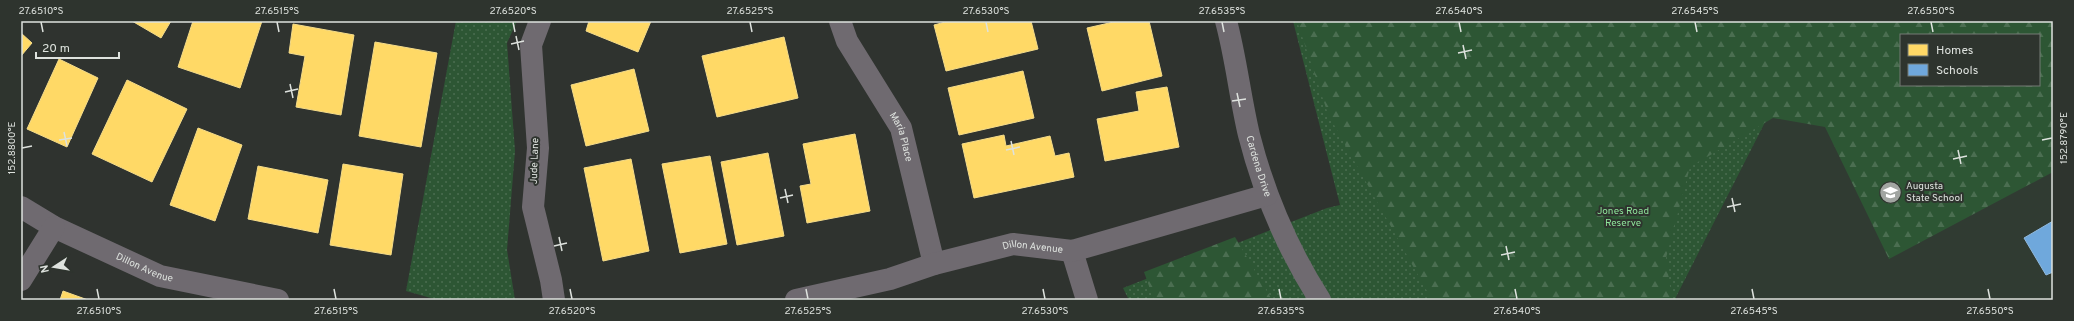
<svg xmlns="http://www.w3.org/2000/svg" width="2074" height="321" font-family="Overpass,sans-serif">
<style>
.built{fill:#303b32;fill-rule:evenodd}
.green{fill:url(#green-dots)}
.forest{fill:url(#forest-firs);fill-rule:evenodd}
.homes{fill:#ffd966;stroke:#f5dc8a}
.schools{fill:#6fa8dc;stroke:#90b9dd}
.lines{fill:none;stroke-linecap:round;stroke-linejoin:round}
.minor{stroke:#6f6a70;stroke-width:22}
.ticks{fill:none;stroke:#dee2de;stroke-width:1.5}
.labels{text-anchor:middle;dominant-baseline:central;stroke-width:4;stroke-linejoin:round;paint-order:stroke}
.street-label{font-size:10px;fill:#dee2de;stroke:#2e342e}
.poi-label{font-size:10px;fill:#dee2de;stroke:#2e342e;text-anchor:start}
.park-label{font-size:10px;fill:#8ee49a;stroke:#2e342e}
.neatline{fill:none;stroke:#dee2de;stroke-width:1.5}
.ticks-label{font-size:10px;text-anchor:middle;fill:#dee2de}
</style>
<defs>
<pattern id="green-dots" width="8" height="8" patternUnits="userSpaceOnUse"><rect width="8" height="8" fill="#2d5634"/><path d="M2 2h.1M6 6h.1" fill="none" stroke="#4b6e51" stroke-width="1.8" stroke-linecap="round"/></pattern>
<pattern id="forest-firs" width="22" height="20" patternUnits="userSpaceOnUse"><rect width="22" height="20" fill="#2d5634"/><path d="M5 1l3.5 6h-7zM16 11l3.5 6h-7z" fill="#4b6e51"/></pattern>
</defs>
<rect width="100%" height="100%" fill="#2f332f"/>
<path class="built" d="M1827,21H2053V300H1678L1676,297L1783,87ZM1901,35H2039V85H1901Z"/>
<g class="green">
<path d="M456,21H517L507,43L515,151L507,250L515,300H438L406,291Z"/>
<path d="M1293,21H1827L1783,87L1676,297V300H1129L1123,288L1327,208L1340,205Z"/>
</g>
<g class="forest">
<path d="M1297,21H2053V172L1889,259L1825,127L1773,118L1690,167L1666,258L1672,300H1432L1328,114ZM1901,35H2039V85H1901Z"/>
<path d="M1235,237L1272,300H1154L1144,272Z"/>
</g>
<g class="homes">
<path d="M132,21H171L161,38Z"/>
<path d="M193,21H262L240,88L178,67Z"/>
<path d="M589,21H651L638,52L586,31Z"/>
<path d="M949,21H1031L1038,49L946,71L934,25Z"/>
<path d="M1118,21H1149L1162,76L1102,91L1087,28Z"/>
<path d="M293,24L354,35L341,115L296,107L305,56L289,53Z"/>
<path d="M21,33L32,43L21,56Z"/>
<path d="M784,37L798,98L717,117L702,56Z"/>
<path d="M375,42L437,53L421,147L359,136Z"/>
<path d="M59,59L98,78L67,147L27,129Z"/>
<path d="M634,69L649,131L586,146L571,85Z"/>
<path d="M1023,71L1034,118L959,135L948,88Z"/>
<path d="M127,80L187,109L152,182L92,154Z"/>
<path d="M1167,87L1179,147L1105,161L1097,119L1139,111L1136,92Z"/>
<path d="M198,128L242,145L215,221L170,205Z"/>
<path d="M855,134L870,211L807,223L800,186L811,184L803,144Z"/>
<path d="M1004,135L1006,146L1050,136L1055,156L1069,153L1074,177L974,198L962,144Z"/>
<path d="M768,153L784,236L737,245L721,162Z"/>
<path d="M710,156L727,244L680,253L662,164Z"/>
<path d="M631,159L649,251L603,261L584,168Z"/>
<path d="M343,164L403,174L391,255L330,245Z"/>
<path d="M258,166L328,180L318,233L248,219Z"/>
<path d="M63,291L88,300H60Z"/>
</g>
<path class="schools" d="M2053,221V272L2046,275L2024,238Z"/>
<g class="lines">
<g class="minor">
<path d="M540,21L531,45L538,148L533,207L551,280L554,300"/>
<path id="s1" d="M840,21L847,41L901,128L934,264"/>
<path id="s2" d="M1226,21C1236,58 1240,97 1249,135C1264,194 1287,248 1320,300"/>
<path id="s3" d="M21,207L54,227L160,276L278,300"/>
<path d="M1072,251L1087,300"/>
<path d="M21,280L54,227"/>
<path id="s4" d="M796,300L890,279L934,264L1013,244L1072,251L1267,195"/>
</g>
</g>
<path class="ticks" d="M41,22L43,32M277,22L279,32M513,22L515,32M750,22L752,32M986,22L988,32M1222,22L1224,32M1459,22L1461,32M1695,22L1697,32M1931,22L1933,32M516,36L519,50M511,44L524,41M1463,45L1466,59M1458,53L1472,50M290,84L293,98M285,92L298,89M1237,93L1240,107M1232,101L1246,99M64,132L67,146M59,140L72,138M2042,140L2052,138M1011,141L1014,155M22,148L32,146M1006,150L1020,147M1958,150L1961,164M1953,159L1967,156M785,189L788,203M780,198L793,195M1732,198L1735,212M1727,207L1741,204M559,237L562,251M554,246L567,243M1506,246L1509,260M1501,255L1515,252M97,289L99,299M334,289L336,299M570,289L572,299M806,289L808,299M1043,289L1045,299M1279,289L1281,299M1515,289L1517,299M1752,289L1754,299M1988,289L1990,299"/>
<defs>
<symbol id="school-disc" viewBox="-11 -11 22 22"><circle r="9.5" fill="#a1a5a1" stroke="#2e342e"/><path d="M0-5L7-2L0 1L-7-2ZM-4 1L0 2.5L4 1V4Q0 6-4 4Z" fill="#fff"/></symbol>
</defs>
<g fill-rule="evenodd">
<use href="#school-disc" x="1878" y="180" width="25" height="25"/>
</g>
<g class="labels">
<g class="street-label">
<text stroke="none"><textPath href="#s1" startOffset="132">Maria Place</textPath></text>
<text transform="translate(535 161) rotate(-88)">Jude Lane</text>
<text stroke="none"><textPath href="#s2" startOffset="149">Cardena Drive</textPath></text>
<text stroke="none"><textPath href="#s4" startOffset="244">Dillon Avenue</textPath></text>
<text stroke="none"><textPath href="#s3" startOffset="138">Dillon Avenue</textPath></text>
</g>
<g class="poi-label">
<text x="1906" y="186">Augusta<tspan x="1906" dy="12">State School</tspan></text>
</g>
<g class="park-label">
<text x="1623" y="211">Jones Road<tspan x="1623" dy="12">Reserve</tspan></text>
</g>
</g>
<rect width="2074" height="321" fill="none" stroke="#2e342e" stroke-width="44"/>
<rect x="1900" y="34" width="140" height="52" fill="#2e342e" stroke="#747a74"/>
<rect x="1908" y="44" width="20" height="12" fill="#ffd966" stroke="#747a74"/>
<text x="1936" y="54" font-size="12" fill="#dee2de">Homes</text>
<rect x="1908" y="64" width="20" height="12" fill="#6fa8dc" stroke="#747a74"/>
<text x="1936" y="74" font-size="12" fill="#dee2de">Schools</text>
<g transform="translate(54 267) rotate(258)" stroke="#2e342e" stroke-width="3" paint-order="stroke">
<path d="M0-3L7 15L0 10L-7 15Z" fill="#dee2de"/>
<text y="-6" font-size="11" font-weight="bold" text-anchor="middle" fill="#dee2de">N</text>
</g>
<path d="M36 52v6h83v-6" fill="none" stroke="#dee2de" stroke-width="2"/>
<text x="42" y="52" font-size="12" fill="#dee2de" stroke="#2e342e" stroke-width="3" paint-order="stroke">20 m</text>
<rect x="22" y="22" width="2030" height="277" class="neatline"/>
<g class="ticks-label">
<text x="41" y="14">27.6510°S</text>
<text x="277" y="14">27.6515°S</text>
<text x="513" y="14">27.6520°S</text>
<text x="750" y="14">27.6525°S</text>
<text x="986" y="14">27.6530°S</text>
<text x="1222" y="14">27.6535°S</text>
<text x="1459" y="14">27.6540°S</text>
<text x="1695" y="14">27.6545°S</text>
<text x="1931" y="14">27.6550°S</text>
<text transform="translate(2063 138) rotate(-90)" y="4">152.8790°E</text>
<text transform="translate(11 148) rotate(-90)" y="4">152.8800°E</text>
<text x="99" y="314">27.6510°S</text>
<text x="336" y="314">27.6515°S</text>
<text x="572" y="314">27.6520°S</text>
<text x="808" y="314">27.6525°S</text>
<text x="1045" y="314">27.6530°S</text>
<text x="1281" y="314">27.6535°S</text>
<text x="1517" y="314">27.6540°S</text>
<text x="1754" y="314">27.6545°S</text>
<text x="1990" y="314">27.6550°S</text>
</g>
</svg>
